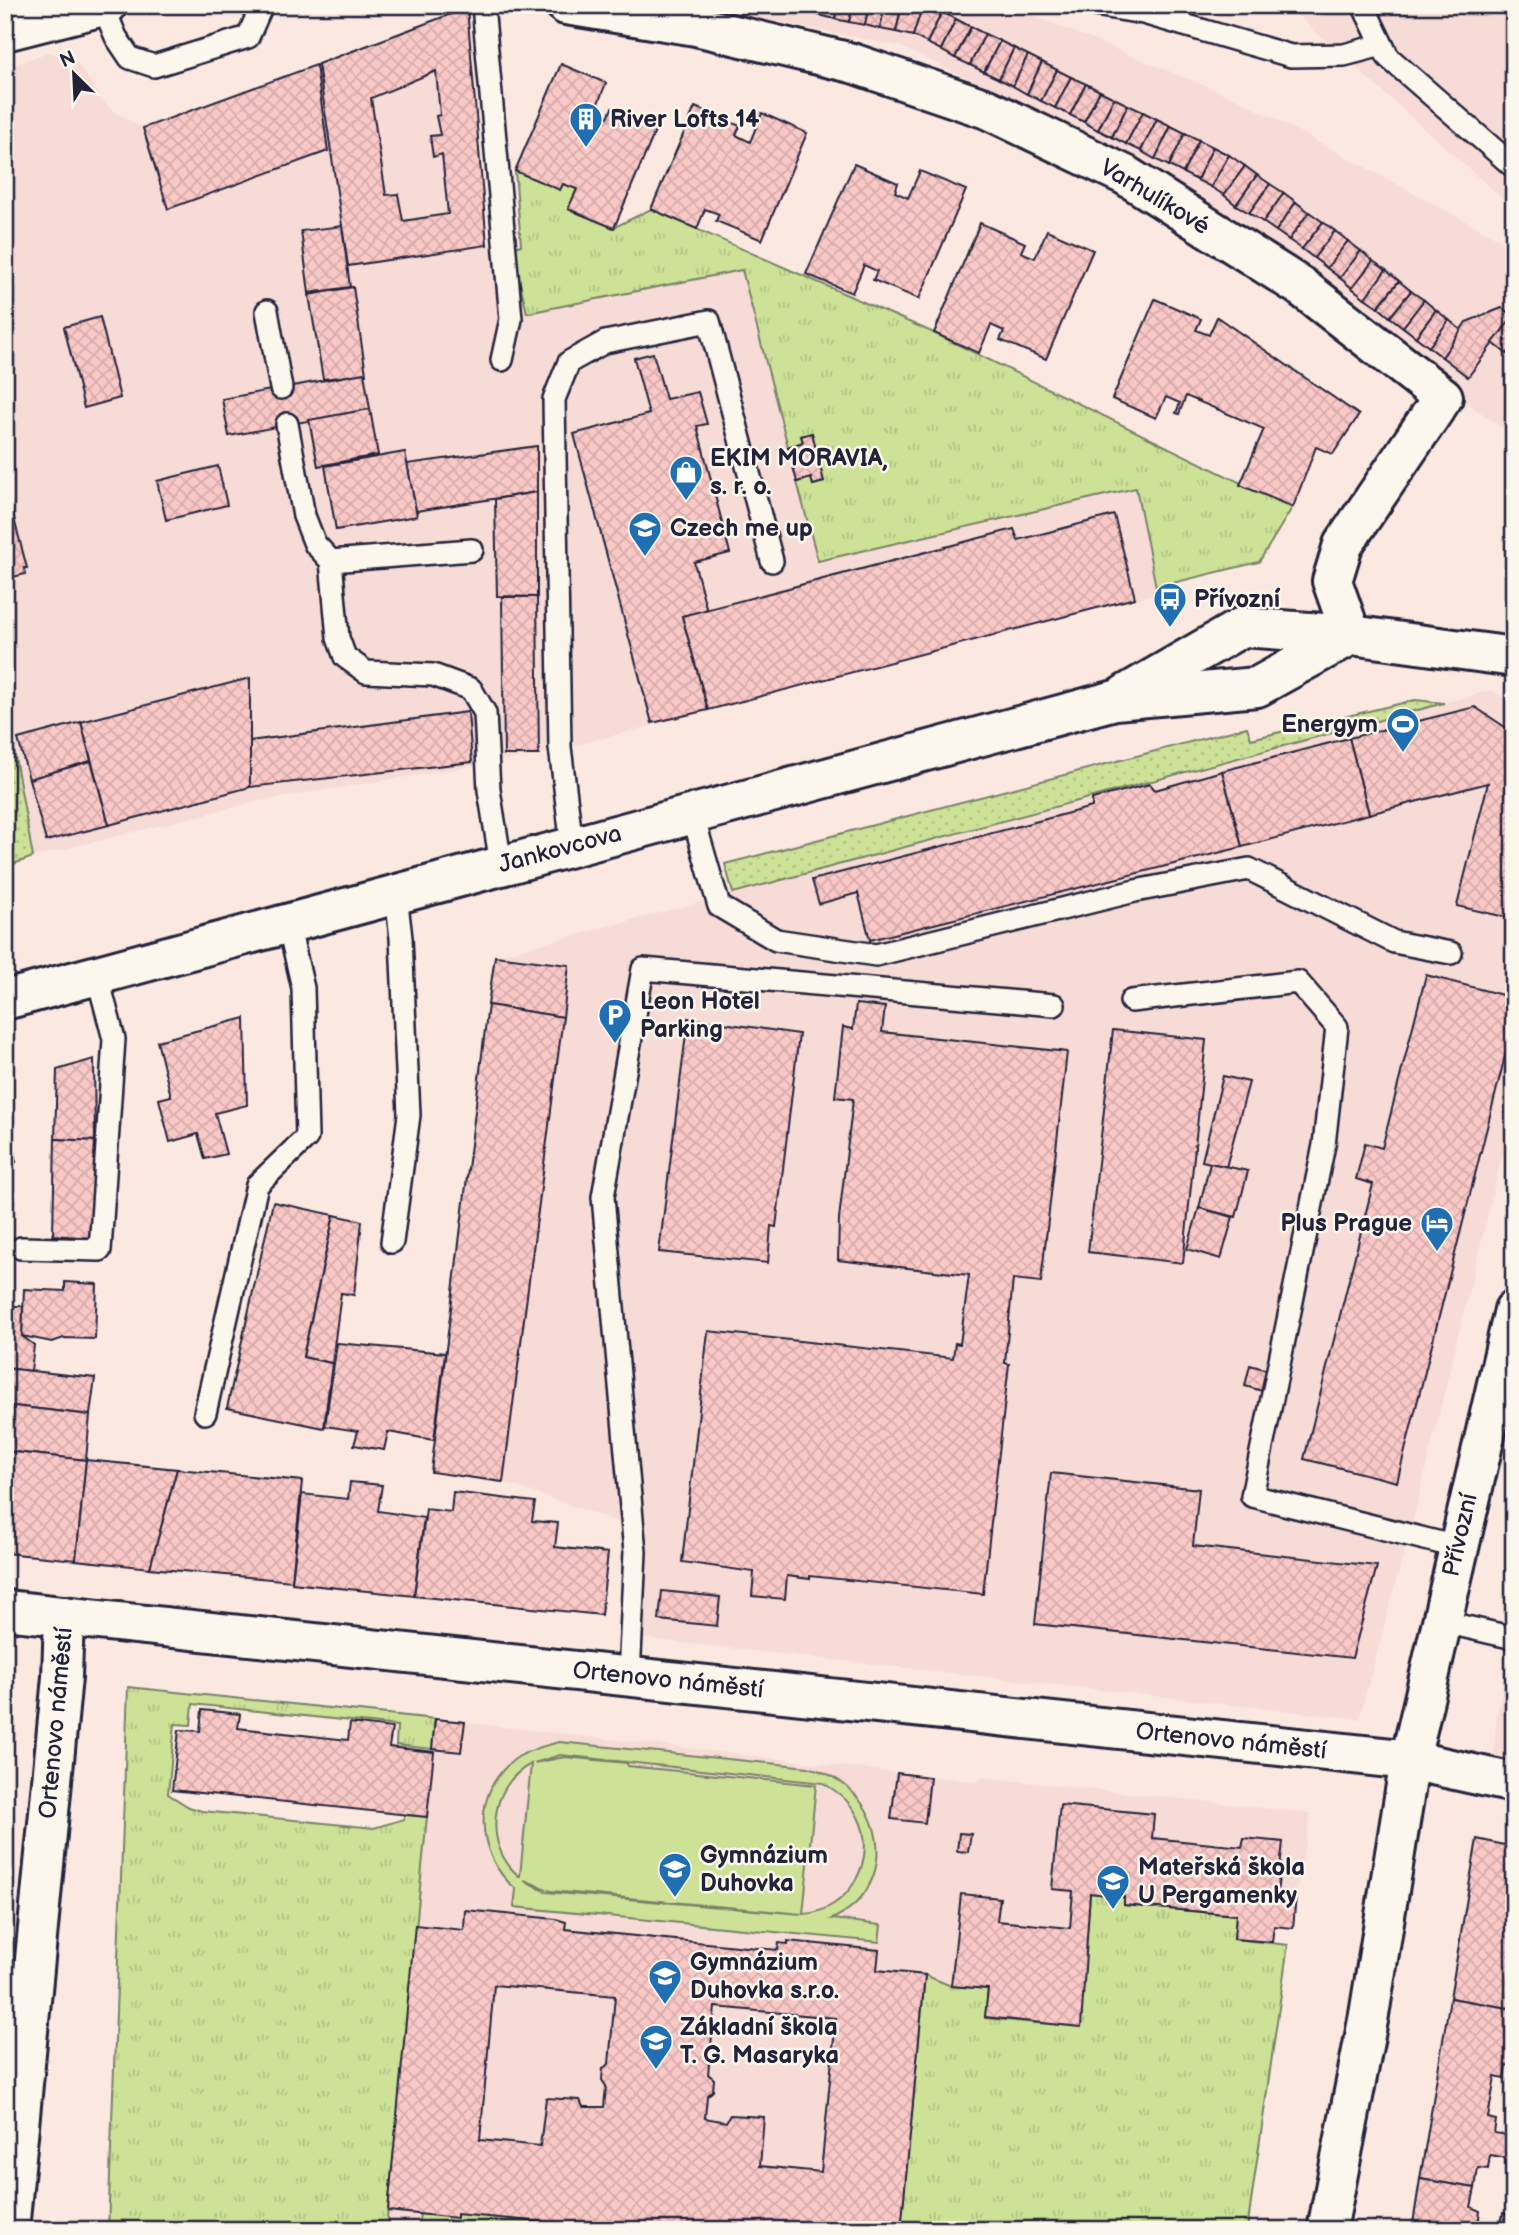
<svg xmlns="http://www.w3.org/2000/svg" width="1519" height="2235" font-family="'Balsamiq Sans',sans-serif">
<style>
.built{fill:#f7dbd6}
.grass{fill:url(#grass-dots);stroke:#788269;stroke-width:2}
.park{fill:url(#park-tufts);stroke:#788269;stroke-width:2}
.garden{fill:#cde297;stroke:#788269;stroke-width:2;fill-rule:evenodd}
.building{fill:url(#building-cross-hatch);stroke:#22223b;stroke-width:2;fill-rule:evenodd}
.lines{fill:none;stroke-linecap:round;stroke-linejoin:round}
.lane-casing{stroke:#22223b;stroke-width:26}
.street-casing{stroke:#22223b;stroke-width:44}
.lane{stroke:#fbf7ec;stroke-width:21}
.street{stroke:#fbf7ec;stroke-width:38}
.labels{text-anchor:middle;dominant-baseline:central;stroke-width:5;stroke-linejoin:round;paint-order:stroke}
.poi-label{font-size:24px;font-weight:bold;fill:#22223b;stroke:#fbf7ec;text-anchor:start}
.street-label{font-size:24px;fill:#22223b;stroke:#fbf7ec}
</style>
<defs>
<pattern id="grass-dots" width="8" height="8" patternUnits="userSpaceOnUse" patternTransform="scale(1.75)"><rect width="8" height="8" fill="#cde297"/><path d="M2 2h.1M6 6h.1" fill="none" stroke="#b0c283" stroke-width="1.8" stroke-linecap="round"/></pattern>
<pattern id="park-tufts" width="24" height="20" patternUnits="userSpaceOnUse" patternTransform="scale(1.75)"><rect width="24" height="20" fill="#cde297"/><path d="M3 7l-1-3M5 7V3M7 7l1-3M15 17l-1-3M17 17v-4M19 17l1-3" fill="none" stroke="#b0c283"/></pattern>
<pattern id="building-cross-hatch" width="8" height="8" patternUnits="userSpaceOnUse" patternTransform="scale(1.75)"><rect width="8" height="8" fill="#fac9c7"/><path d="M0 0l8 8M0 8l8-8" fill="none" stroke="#d6acac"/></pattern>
</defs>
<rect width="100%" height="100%" fill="#fbe9e1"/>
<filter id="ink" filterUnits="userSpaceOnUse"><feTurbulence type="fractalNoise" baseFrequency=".0143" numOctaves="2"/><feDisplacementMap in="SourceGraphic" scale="14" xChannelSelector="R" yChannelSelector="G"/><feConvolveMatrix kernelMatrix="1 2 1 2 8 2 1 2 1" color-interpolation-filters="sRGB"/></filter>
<g filter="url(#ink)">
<g class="built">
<path d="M693,5H1008L1242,101L1514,247V437L1447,388L1310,269L1142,161L899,46Z"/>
<path d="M1286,5H1514V209L1450,152Z"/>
<path d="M467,8L487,244L742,269L818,561L1136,488L1156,594L539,755L259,801L33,857L5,702V69L47,52L76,61L104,102L116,113L144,128Z"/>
<path d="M1491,690L1514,704V1107L1416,1508L1359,1719L621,1636V1523L503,1482L431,1472L495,956L1150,784Z"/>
<path d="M1514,1635V1768L1494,1763L1496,1721Z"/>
<path d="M435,1719L979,1782L980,1777L1311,1813L1296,1895L1274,1926L1272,1942L1288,1945L1271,2071L920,2035L901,2230H386Z"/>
</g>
<g class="grass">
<path d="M1415,700L1444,703L733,893L725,864L1247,727L1251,739Z"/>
<path d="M5,702L33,857L5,867Z"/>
</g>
<g class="park">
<path d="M515,171L560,189L563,184L577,189L569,209L613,228L651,209L934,333L1292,508L1259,562L1156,587L1136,488L818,561L797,482L811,478L813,485L824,482L812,433L801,436L803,442L788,447L742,270L527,313L512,248L521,245Z"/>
<path d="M128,1687L435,1719L432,1749L396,1745L397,1726L193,1704L191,1725L175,1724L168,1794L189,1807L202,1811L374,1828L404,1819V1815L427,1817L386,2230H108Z"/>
<path d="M1090,1893L1124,1897V1905L1236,1915L1234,1939L1288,1945L1247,2230H901L925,1975L951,1986L988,1989L985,2018L1080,2027Z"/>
</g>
<g class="garden">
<path d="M559,1742L808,1767C885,1786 905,1886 832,1919L881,1925L879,1942L514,1907L516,1889C475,1856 470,1789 518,1757C531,1749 544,1746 559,1742ZM560,1755L823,1783C838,1792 850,1801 858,1817C879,1858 849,1912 803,1914L816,1785L628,1766L627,1763L565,1757L534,1763ZM531,1764L520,1876H519C483,1847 489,1785 531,1764ZM524,1880L551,1891L802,1914L546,1892Z"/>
<path d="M420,2214L457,2217V2214L563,2224V2229L576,2230H418Z"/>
</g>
<g class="building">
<path d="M805,5H821L819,15L804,11Z"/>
<path d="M821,5H838L835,19L819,15Z"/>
<path d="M838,5H853L849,22L835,19Z"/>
<path d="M853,5H869L865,25L849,22Z"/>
<path d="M869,5H885L880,29L865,25Z"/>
<path d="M885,5H902L896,32L880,29Z"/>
<path d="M902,5H923L913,36L896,32Z"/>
<path d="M923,5L942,12L927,43L913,36Z"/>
<path d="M467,8L487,245L348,266L318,64ZM436,71L440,115L436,116L440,135L430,136L433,157L442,154L448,214L403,221L398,194L386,195L371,98Z"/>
<path d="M942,12L956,19L941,50L927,43Z"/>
<path d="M956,19L971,27L955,58L941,50Z"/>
<path d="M971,27L985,34L970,65L955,58Z"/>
<path d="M985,34L1000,41L984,72L970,65Z"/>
<path d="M1000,41L1014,48L999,79L984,72Z"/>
<path d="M1014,48L1028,55L1013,86L999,79Z"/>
<path d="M1028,55L1042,62L1027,94L1013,86Z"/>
<path d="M1042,62L1057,70L1041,101L1027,94Z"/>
<path d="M561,64L606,83L595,111L608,117L612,108L657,127L614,228L568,209L577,189L563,184L560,190L515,171Z"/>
<path d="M316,65L328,151L168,209L143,128Z"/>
<path d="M1057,70L1071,77L1055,108L1041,101Z"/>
<path d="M1071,77L1086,84L1070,115L1055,108Z"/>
<path d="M1086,84L1100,91L1084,122L1070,115Z"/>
<path d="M1100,91L1114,98L1098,130L1084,122Z"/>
<path d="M1114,98L1128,105L1112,137L1098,130Z"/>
<path d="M1128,105L1143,112L1126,144L1112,137Z"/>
<path d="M695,107L740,126L736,135L750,142L762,113L807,133L762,240L716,221L719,214L705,209L697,229L651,209Z"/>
<path d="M1143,112L1157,119L1141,151L1126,144Z"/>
<path d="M1157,119L1171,126L1155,159L1141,151Z"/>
<path d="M1171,126L1185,133L1169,166L1155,159Z"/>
<path d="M1185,133L1199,140L1183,173L1169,166Z"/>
<path d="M1199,140L1213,147L1197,180L1183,173Z"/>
<path d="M1213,147L1229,155L1211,187L1197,180Z"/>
<path d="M1229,155L1245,166L1224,195L1211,187Z"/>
<path d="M854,164L898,183L895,192L908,198L920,171L966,190L919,299L873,280L877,271L864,265L852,293L806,274Z"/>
<path d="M1245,166L1257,175L1236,205L1224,195Z"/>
<path d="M1257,175L1270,184L1249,213L1236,205Z"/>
<path d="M1270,184L1284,193L1263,222L1249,213Z"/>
<path d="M1284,193L1296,202L1276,231L1263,222Z"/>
<path d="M1296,202L1309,212L1289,240L1276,231Z"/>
<path d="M1309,212L1323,222L1302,249L1289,240Z"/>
<path d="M1323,222L1335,231L1314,258L1302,249Z"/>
<path d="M980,223L1025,243L1021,252L1035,258L1047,230L1093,250L1046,359L1000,340L1004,331L991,325L979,353L934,333Z"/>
<path d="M342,226L350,287L309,293L301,231Z"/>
<path d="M1335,231L1348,241L1327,268L1314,258Z"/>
<path d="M1348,241L1361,251L1340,278L1327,268Z"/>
<path d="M1361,251L1373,261L1352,288L1340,278Z"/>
<path d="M1373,261L1386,270L1365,298L1352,288Z"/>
<path d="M1386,270L1399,281L1378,307L1365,298Z"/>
<path d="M1399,281L1411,291L1390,317L1378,307Z"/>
<path d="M353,287L366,374L323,379L309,295Z"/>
<path d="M1411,291L1424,300L1403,327L1390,317Z"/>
<path d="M1155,299L1201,319L1196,330L1209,335L1217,317L1359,415L1333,454L1316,447L1293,507L1240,485L1264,429L1186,396L1179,414L1176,413L1180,403L1166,397L1156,418L1112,399Z"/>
<path d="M1424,300L1436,310L1416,337L1403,327Z"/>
<path d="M1502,308L1513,316L1468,377L1442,357L1466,322Z"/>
<path d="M1436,310L1449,320L1429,347L1416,337Z"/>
<path d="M1513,316L1514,345L1507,354L1493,343Z"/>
<path d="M100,317L120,398L84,408L64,327Z"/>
<path d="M1449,320L1461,330L1442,357L1429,347Z"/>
<path d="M653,353L666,399L698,392L707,424L697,426L730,553L694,562L707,611L682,616L708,710L652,723L574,434L649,414L634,358Z"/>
<path d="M364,373L370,409L229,436L222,399Z"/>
<path d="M370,409L378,455L318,466L309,420Z"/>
<path d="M812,433L824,482L813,485L811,478L797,482L788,447L803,442L801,436Z"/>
<path d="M537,446V492L416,511L407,464Z"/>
<path d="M405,452L417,516L336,530L325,466Z"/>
<path d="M218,466L227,505L166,520L157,481Z"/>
<path d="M5,471L12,511L5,513Z"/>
<path d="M537,492V597L497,596L495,499Z"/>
<path d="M12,511L27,568H24L25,574L5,579V513Z"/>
<path d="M1114,515L1135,598L708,710L682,616L1014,529L1018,540Z"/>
<path d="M502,597H537L539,755H504Z"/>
<path d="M250,678V787L109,825L81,722Z"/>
<path d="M1475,707L1514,733V919L1457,906L1488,783L1369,814L1349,738Z"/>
<path d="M468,712L472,762L250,787V741Z"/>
<path d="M81,722L91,761L29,779L18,739Z"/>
<path d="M1349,738L1369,814L1242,847L1222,771Z"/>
<path d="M91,761L109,825L46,841L29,779Z"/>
<path d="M1222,771L1242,847L870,940L858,893L819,904L812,880L1092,807V799L1150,784L1155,790Z"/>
<path d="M495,956L569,965L563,1017L488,1005Z"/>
<path d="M1426,975L1514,998V1021L1397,1482L1304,1459L1373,1184L1356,1179L1365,1143L1382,1148Z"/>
<path d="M856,1004L885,1007L882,1032L1067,1052L1041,1282L1013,1279L1005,1363L1009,1364L983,1594L810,1576V1579L787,1576L785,1599L752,1596L754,1572L682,1562L708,1331L953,1358L955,1343L960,1344L969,1275L838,1260L839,1219L853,1099L835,1097L843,1027L853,1029Z"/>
<path d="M488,1005L563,1017L503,1482L431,1472Z"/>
<path d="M245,1018L247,1105L215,1113L226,1154L205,1159L198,1134L170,1142L159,1099L171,1096L157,1041Z"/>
<path d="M688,1018L799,1034L776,1227L771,1226L768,1263L659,1252Z"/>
<path d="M1113,1030L1206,1040L1183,1263L1088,1252Z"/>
<path d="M94,1059L95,1141L55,1139L57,1070Z"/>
<path d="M1223,1076L1249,1082L1226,1167L1202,1161Z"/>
<path d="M5,1120L16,1162L5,1165Z"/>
<path d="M55,1139L95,1141L91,1238L53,1235Z"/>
<path d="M1210,1163L1248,1171L1236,1217L1199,1208Z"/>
<path d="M273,1202L334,1215L303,1357L332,1363L324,1428L227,1408Z"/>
<path d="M1199,1208L1233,1217L1221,1259L1187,1249Z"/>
<path d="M334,1215L362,1221L354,1295L341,1293L332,1363L303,1357Z"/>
<path d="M65,1282L97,1284L95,1339L64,1338L52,1342L22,1336L24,1289L65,1291Z"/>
<path d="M5,1306H23L22,1336L34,1345L31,1371L5,1368Z"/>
<path d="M337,1343L445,1353L434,1440L388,1432L384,1450L354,1445L358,1431L325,1426Z"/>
<path d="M1250,1365L1268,1370L1262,1391L1245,1386Z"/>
<path d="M5,1368L95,1378L90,1415L5,1405Z"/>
<path d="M5,1405L90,1415L86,1460L5,1451Z"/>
<path d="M5,1451L86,1460L76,1560L5,1553Z"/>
<path d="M86,1460L177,1469L150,1568L76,1560Z"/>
<path d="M177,1469L302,1481L292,1581L150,1568Z"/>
<path d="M1051,1473L1199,1489L1193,1546L1377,1566L1352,1658L1035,1624Z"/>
<path d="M350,1482L382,1485L378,1511L424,1518L414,1596L292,1583L302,1494L348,1499Z"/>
<path d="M453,1492L535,1502L532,1521L558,1523L555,1547L608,1553L601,1615L414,1596L426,1509L451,1512Z"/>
<path d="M662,1591L720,1597L717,1626L659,1620Z"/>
<path d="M202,1710L240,1714L238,1728L348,1740L350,1723L392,1728L389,1747L434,1752L427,1817L172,1790L179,1730L200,1731Z"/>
<path d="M435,1719L465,1722L461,1752L432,1749Z"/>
<path d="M897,1773L930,1777L925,1823L891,1819Z"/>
<path d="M1060,1805L1154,1814L1152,1838L1242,1847L1244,1838L1283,1842L1277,1894L1296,1895L1293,1928L1274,1926L1272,1942L1234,1939L1236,1915L1124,1905V1897L1090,1893L1081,2027L985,2017L988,1989L951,1986L961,1894L1000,1898L997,1921L1070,1928L1073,1891L1052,1889Z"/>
<path d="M959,1833L971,1834L968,1852L957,1851Z"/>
<path d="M1477,1839L1514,1847V2009L1450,1998Z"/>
<path d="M465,1910L556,1919L566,1922L565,1929L778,1950L779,1943L788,1944V1941L879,1950L877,1970L925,1975L901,2230H576L562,2229L563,2224L457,2214V2218L388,2211L415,1925L464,1930ZM494,1985L615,1996L609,2064L603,2068L602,2080L606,2086L604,2107H583L580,2100L546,2098L540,2146L480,2140ZM715,2007L836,2018L821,2172L760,2166L764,2117L730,2115L726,2122L705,2118L707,2096L713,2091L714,2079L708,2074Z"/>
<path d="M1450,1998L1514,2009V2066L1506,2065L1504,2079L1495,2077L1488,2118L1496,2120L1494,2133L1514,2136V2174H1510L1513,2159L1490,2155L1488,2169L1478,2168L1475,2188L1420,2179Z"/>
<path d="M1420,2179L1475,2188L1471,2207L1480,2211L1478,2225L1500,2229L1503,2213L1512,2215L1514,2206V2230H1412Z"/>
</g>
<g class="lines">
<defs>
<g id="lane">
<path d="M483,5L511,319L502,360"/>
<path d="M1095,5L1143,13L1291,56L1344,55L1382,45"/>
<path d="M1363,5L1388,57L1514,167"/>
<path d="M103,6L116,37L130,58L154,66L248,37L262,5"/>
<path d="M267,311L281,388"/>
<path d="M287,424L304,516L315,544L331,561L338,638L345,657L366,672L433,675L471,689L485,713L489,790L501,864"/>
<path d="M331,561L472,550"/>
<path d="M692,813L719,906L776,940L876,955L1135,891L1249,869L1394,942L1451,953"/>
<path d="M572,846L560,747L554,399L569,362L605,342L709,321L772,561"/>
<path d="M1131,1001L1298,982L1337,1027L1324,1145L1252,1496L1457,1547"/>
<path d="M392,1242L409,1115L401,938L396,895"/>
<path d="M21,1248L100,1250L114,1039L97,975"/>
<path d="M205,1413L257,1185L307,1137L303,988L288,923"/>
<path d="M1440,1621L1514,1638"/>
<path d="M629,1676L635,1552L603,1197L643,969L1054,1005"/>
</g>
<g id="street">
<path d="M566,5L696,26L852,63L987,109L1125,175L1300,286L1443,397L1343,545L1332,581L1351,635"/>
<path d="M5,31L107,5"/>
<path d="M1126,694L1242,627L1351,635L1514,657"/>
<path d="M5,1000L1115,700L1257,687L1351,635"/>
<path d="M5,1610L1410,1760L1514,1783"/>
<path d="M9,2230L62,1677L64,1616"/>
<path d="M1327,2230L1369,2015L1410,1760L1514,1310"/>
</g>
</defs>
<use href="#lane" class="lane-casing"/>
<use href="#street" class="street-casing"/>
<use href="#lane" class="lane"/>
<use href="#street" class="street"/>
</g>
</g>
<defs>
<symbol id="building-pin" viewBox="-11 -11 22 30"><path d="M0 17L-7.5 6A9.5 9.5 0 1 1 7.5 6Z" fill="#1f6fb2" stroke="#fbf7ec"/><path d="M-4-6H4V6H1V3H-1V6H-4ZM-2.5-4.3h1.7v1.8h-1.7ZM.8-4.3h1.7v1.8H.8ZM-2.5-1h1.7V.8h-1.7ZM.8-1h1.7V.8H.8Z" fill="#fff"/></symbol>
<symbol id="shop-pin" viewBox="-11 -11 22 30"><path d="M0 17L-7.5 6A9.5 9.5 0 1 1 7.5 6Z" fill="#1f6fb2" stroke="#fbf7ec"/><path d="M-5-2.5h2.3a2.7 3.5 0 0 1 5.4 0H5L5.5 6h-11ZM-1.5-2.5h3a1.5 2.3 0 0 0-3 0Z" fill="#fff"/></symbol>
<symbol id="school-pin" viewBox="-11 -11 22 30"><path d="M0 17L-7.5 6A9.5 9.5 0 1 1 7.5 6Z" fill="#1f6fb2" stroke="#fbf7ec"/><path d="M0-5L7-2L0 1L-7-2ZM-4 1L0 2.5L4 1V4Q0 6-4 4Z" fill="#fff"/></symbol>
<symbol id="bus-pin" viewBox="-11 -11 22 30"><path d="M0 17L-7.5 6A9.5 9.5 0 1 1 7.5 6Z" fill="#1f6fb2" stroke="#fbf7ec"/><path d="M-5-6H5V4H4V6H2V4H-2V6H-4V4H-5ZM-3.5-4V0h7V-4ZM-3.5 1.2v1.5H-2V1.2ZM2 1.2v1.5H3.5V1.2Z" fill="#fff"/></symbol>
<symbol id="stadium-pin" viewBox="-11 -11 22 30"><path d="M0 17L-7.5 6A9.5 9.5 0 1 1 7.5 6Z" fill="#1f6fb2" stroke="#fbf7ec"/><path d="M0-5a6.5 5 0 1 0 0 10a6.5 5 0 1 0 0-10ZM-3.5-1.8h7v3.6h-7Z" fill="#fff"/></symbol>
<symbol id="parking-pin" viewBox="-11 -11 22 30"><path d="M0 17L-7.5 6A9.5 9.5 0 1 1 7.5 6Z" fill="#1f6fb2" stroke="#fbf7ec"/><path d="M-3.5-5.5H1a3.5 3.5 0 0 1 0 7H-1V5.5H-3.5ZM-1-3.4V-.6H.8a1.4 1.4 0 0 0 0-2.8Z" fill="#fff"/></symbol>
<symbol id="hotel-pin" viewBox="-11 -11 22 30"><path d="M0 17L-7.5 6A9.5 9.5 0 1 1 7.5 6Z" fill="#1f6fb2" stroke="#fbf7ec"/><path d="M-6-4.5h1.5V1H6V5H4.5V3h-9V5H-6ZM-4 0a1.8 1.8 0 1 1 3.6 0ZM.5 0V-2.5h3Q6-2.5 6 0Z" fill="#fff"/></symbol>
</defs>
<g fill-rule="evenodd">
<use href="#building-pin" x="567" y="100" width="38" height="52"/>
<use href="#shop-pin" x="667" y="453" width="38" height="52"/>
<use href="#school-pin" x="626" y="509" width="38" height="52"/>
<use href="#bus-pin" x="1151" y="580" width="38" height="52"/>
<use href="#stadium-pin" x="1384" y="705" width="38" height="52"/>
<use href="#parking-pin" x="596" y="996" width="38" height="52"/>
<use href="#hotel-pin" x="1418" y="1204" width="38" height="52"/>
<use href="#school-pin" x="656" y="1850" width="38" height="52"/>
<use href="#school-pin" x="1094" y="1862" width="38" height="52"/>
<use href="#school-pin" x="646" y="1957" width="38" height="52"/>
<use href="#school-pin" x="637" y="2022" width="38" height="52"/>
</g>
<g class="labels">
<g class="poi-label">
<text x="610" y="119">River Lofts 14</text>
<text x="710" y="458">EKIM MORAVIA,<tspan x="710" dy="28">s. r. o.</tspan></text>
<text x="670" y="528">Czech me up</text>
<text x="1194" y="599">Přívozní</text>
<text x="1378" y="724" text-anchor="end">Energym</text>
<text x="640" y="1001">Leon Hotel<tspan x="640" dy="28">Parking</tspan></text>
<text x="1412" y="1223" text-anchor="end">Plus Prague</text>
<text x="700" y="1855">Gymnázium<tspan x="700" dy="28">Duhovka</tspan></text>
<text x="1138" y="1867">Mateřská škola<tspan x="1138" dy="28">U Pergamenky</tspan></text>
<text x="690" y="1962">Gymnázium<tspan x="690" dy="28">Duhovka s.r.o.</tspan></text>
<text x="680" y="2027">Základní škola<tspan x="680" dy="28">T. G. Masaryka</tspan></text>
</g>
<g class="street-label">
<text transform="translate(1155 197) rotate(31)">Varhulíkové</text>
<text transform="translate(560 849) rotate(-15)">Jankovcova</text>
<text transform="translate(1460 1535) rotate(-77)">Přívozní</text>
<text transform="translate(668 1680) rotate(6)">Ortenovo náměstí</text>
<text transform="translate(56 1723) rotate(-85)">Ortenovo náměstí</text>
<text transform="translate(1231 1741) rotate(6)">Ortenovo náměstí</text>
</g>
</g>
<rect width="1519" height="2235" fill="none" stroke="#fbf7ec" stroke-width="28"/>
<rect x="14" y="14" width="1491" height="2207" fill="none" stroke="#22223b" stroke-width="2.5" filter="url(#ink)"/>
<g transform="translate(74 74) rotate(336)" stroke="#fbf7ec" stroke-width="5" paint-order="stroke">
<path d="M0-5L12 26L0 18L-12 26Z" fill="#22223b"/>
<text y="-10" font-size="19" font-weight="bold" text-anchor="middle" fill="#22223b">N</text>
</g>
</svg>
